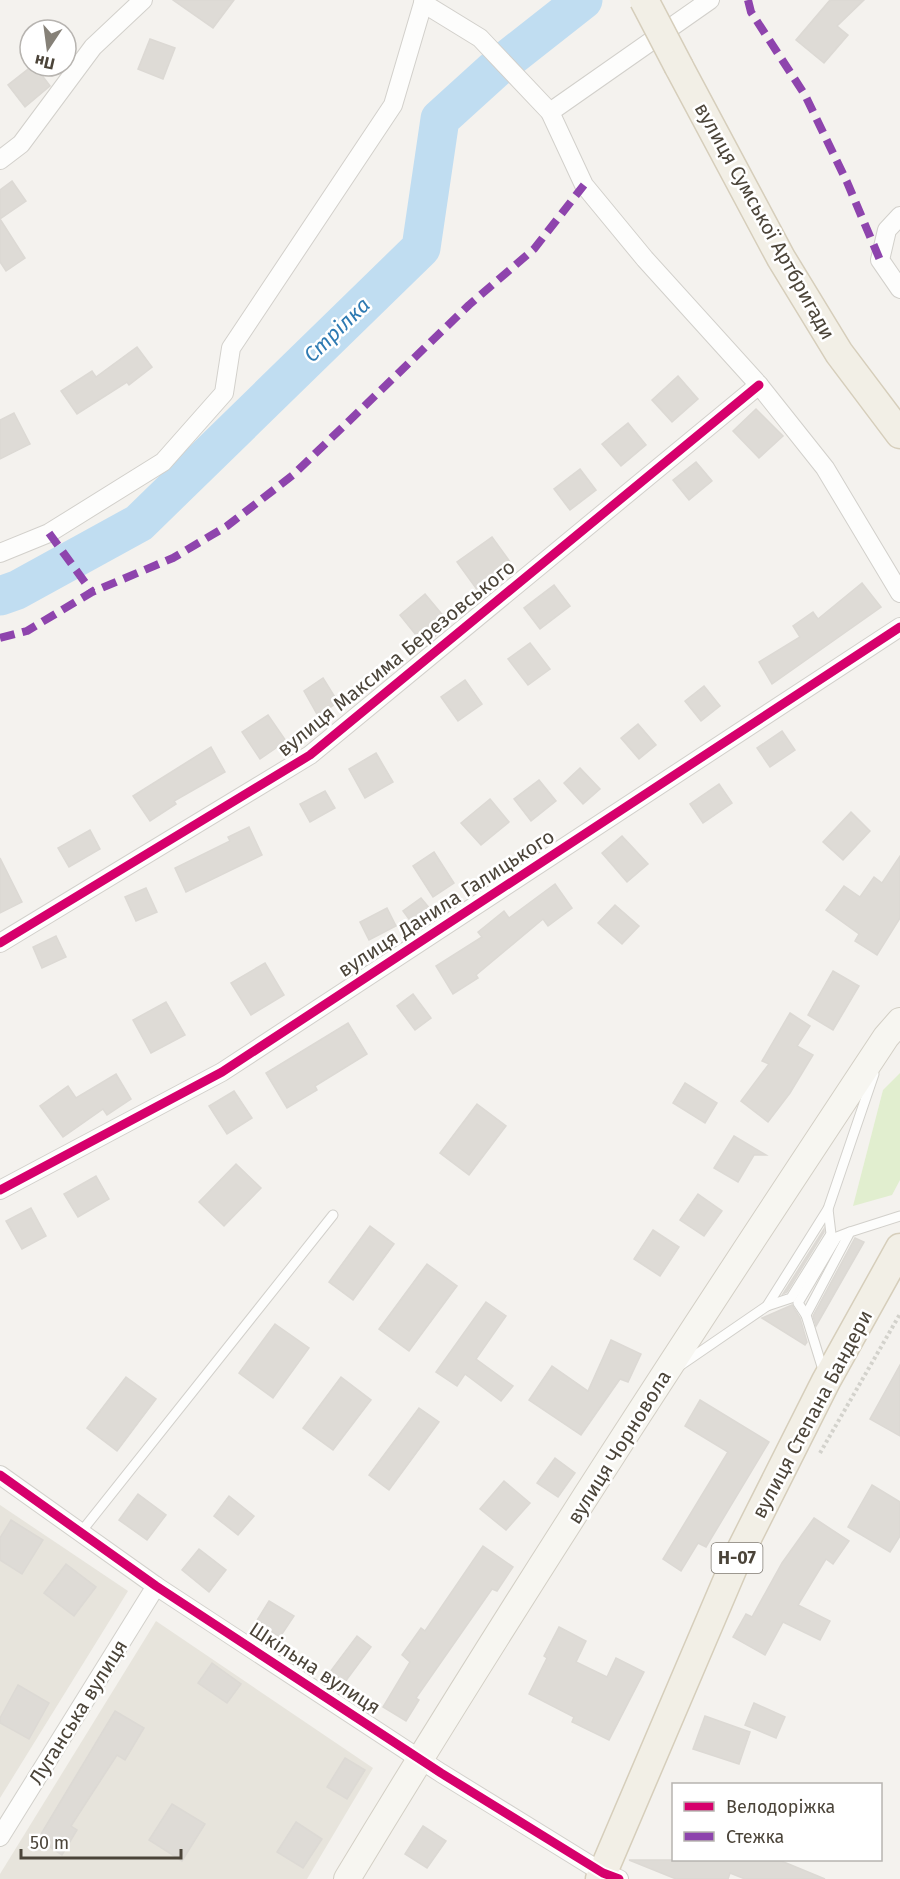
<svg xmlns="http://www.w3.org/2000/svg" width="900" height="1879" font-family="'Fira Sans',sans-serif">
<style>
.residential{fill:#e7e4dc}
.green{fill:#e1eecf}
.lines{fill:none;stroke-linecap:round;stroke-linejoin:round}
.river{stroke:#c0ddf1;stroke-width:39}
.building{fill:#dedbd6;stroke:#dcd9d4;stroke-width:1.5}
.lane-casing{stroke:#d2d0cb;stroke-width:11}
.street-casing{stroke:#d2d0cb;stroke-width:20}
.secondary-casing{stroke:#d3cfc5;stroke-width:28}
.primary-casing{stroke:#d6cebb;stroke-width:31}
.path{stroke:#d3d2cc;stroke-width:4;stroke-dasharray:3 3;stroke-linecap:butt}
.lane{stroke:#fdfdfc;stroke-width:9}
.street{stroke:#fdfdfc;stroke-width:18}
.secondary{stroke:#f7f6f1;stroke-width:26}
.primary{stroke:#f2efe6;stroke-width:28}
.primary-bridge-casing{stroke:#d6cebb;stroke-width:31;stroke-linecap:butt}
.primary-bridge{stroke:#f2efe6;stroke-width:28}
.quiet{stroke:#8e44ad;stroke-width:8;stroke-dasharray:15 8;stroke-linecap:butt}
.cycleway-casing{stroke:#fff;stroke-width:13}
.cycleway{stroke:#d6006c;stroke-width:9}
.labels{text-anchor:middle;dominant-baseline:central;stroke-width:5;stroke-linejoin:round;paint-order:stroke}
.shield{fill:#fff;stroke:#817c74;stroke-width:1.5}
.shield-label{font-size:18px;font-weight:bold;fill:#4b4439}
.street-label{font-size:20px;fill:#4b4439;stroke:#fff}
.water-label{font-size:21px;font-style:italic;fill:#2e7ab2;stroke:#fff}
</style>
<rect width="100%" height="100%" fill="#f4f2ee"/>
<g class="residential">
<path d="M0,1505L128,1591L0,1798Z"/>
<path d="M156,1621L373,1768L307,1879H0V1874Z"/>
</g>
<path class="green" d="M900,1073V1180L892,1195L853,1206L883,1090Z"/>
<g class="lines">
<path class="river" d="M0,596L17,590L139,523L421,248L440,119L494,70L583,0"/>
</g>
<g class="building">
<path d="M173,0H234L213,28Z"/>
<path d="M830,0H864L837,26L848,35L824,63L796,40Z"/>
<path d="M150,39L175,48L163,79L138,69Z"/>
<path d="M32,66H35L50,86L25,107L8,85Z"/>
<path d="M12,181L26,201L0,219L25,258L6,271L0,262V190Z"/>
<path d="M137,347L152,367L129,385L127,382L77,414L61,391L92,371L96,377Z"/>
<path d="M678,376L698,399L672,422L652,400Z"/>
<path d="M756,409L783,436L759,458L733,431Z"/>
<path d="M14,413L30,444L0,459V420Z"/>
<path d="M628,423L646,445L621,466L602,444Z"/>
<path d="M696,462L712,481L689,500L673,480Z"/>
<path d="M580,469L596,490L570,510L554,489Z"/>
<path d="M492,537L513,566L478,591L457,562Z"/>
<path d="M862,583L881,607L772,684L759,662L800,637L793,626L813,612L818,619Z"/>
<path d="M554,585L570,606L540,629L524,608Z"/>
<path d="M425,594L450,624L424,645L400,615Z"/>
<path d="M530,643L550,669L528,685L508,659Z"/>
<path d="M323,678L338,702L318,716L304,691Z"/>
<path d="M465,680L482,704L458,721L441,697Z"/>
<path d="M704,686L720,706L701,721L685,701Z"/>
<path d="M268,715L286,741L260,759L242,732Z"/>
<path d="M638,724L656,745L639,759L621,738Z"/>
<path d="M782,731L795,750L770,767L757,748Z"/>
<path d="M211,747L225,772L174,801L176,804L150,821L133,796Z"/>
<path d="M376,753L393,782L365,798L349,769Z"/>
<path d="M580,768L600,789L583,804L564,783Z"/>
<path d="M539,780L556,801L531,821L514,799Z"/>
<path d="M719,784L732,803L703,823L690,804Z"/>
<path d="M325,791L335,808L310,822L300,804Z"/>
<path d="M490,799L509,822L481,845L461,823Z"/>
<path d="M851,812L870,831L843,860L823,842Z"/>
<path d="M249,827L262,855L186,892L175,868L230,841L228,837Z"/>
<path d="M90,830L100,849L69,867L58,848Z"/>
<path d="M622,836L648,864L627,882L602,853Z"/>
<path d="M434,852L454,883L433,897L413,866Z"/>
<path d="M900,856V918L877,955L855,941L859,934L826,910L844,886L860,897L874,877L882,883Z"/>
<path d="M0,858L22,902L0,913Z"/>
<path d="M555,884L572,908L548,926L543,919L476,975L478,978L453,994L436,966L482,937L478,932L504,911L509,918Z"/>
<path d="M146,888L157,912L136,921L125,897Z"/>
<path d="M421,898L436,916L417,930L403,911Z"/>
<path d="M615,905L639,926L622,944L598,923Z"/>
<path d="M387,908L396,926L369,940L360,922Z"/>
<path d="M56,936L66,957L42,968L33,947Z"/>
<path d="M265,963L284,995L251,1015L231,983Z"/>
<path d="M833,971L859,986L833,1030L808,1015Z"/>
<path d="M413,994L431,1018L415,1030L397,1006Z"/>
<path d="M166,1002L185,1035L151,1053L133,1020Z"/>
<path d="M790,1013L810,1026L797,1046L813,1055L790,1093L768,1122L741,1101L769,1064L762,1061Z"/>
<path d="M348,1023L367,1054L315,1086L317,1090L287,1108L266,1073Z"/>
<path d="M116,1074L131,1099L107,1115L103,1109L63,1137L40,1106L68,1086L76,1098Z"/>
<path d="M685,1083L717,1103L705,1123L673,1103Z"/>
<path d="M234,1091L252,1118L227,1134L209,1106Z"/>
<path d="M477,1104L506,1126L469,1175L440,1153Z"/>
<path d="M734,1136L766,1155H754L738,1182L714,1168Z"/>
<path d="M236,1164L261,1188L224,1226L199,1202Z"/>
<path d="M96,1176L109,1199L78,1217L64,1194Z"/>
<path d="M698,1194L722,1211L704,1236L680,1220Z"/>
<path d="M31,1208L46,1236L22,1249L6,1221Z"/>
<path d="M370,1226L394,1244L353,1300L329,1282Z"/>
<path d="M824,1229V1232L787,1292L783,1294Z"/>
<path d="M653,1230L679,1247L660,1276L634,1259Z"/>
<path d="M855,1238L864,1242L816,1326L813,1316Z"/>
<path d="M427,1264L457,1286L409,1351L379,1329Z"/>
<path d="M486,1302L506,1316L476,1359L513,1386L501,1401L465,1374L457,1386L436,1372Z"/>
<path d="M792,1305L800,1318L807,1342L805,1345L762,1318Z"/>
<path d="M275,1324L309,1348L273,1398L239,1373Z"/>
<path d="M611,1340L641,1354L628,1382L620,1379L581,1435L529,1400L552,1366L588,1391Z"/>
<path d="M900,1365V1436L870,1419Z"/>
<path d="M126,1377L156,1399L117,1451L87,1428Z"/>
<path d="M341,1377L371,1400L333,1450L303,1428Z"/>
<path d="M700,1400L769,1442L706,1547L698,1543L681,1571L663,1559L728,1452L685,1426Z"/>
<path d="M419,1408L439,1422L389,1490L369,1475Z"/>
<path d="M555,1458L575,1473L558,1497L537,1483Z"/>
<path d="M504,1481L530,1503L506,1530L480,1509Z"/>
<path d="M872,1485L900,1502V1536L890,1552L848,1527Z"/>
<path d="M138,1494L166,1515L147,1540L119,1520Z"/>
<path d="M229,1496L254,1516L238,1535L214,1516Z"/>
<path d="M814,1518L849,1541L833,1564L826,1559L798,1605L830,1621L820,1640L783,1622L765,1655L733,1637L746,1614L752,1617L782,1563Z"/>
<path d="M11,1520L43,1540L22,1574L0,1560V1538Z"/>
<path d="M483,1546L513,1567L497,1591L492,1589L416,1698L419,1700L406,1721L383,1707L410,1662L402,1655L421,1628L425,1631Z"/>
<path d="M199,1549L226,1570L209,1592L182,1570Z"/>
<path d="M66,1564L96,1587L74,1616L44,1593Z"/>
<path d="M269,1601L294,1616L280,1637L256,1622Z"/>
<path d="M559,1627L586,1641L576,1662L607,1677L616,1658L644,1672L609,1740L572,1722L574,1717L529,1694L547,1658L544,1656Z"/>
<path d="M357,1636L371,1647L345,1682L330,1672Z"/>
<path d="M212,1663L241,1684L227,1703L198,1683Z"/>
<path d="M18,1685L49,1703L29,1739L0,1723V1718Z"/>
<path d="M754,1703L785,1717L776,1738L745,1725Z"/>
<path d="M115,1711L144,1728L125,1760L117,1755L71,1826L77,1830L62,1855L38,1839Z"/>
<path d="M705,1716L750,1732L739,1764L693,1749Z"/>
<path d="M345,1758L365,1770L347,1799L327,1787Z"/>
<path d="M172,1804L205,1824L182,1861L149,1840Z"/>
<path d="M296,1822L322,1839L303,1868L277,1852Z"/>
<path d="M423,1826L446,1841L427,1868L405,1854Z"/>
<path d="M629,1860H779L825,1879H745L730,1873L728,1879H676Z"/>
</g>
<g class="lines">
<defs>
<g id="lane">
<path d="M767,1306L791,1298L831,1234L828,1209"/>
<path d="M806,1315L798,1303L837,1237L850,1232"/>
<path d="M681,1365L767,1306L828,1209L874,1074"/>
<path d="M824,1373L806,1315L850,1232L900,1216"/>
<path d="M81,1532L333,1215"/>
</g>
<g id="street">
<path d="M423,3L480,38L550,112L584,185L645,259L759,385L825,468L900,593"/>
<path d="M550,112L710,0"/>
<path d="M0,160L21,144L93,47L143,0"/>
<path d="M900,216L887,230L880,260L900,289"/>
<path d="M0,553L49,533L163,462L224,393L231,348L393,105L424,0"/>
<path d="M0,943L310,755L759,385"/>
<path d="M0,1190L222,1072L900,627"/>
<path d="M0,1475L156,1586L441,1773L603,1873L619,1879"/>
<path d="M0,1837L156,1586"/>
</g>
<path id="secondary" d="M347,1879C519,1594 702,1315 886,1037L900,1021"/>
<g id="primary">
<path d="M679,67L781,258L839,353L900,434"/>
<path d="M600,1879L737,1558L826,1381L900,1248"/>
</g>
</defs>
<use href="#lane" class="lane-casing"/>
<use href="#street" class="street-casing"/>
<use href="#secondary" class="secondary-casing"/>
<use href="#primary" class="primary-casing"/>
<path class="path" d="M820,1453L900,1314"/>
<use href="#lane" class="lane"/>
<use href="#street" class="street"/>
<use href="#secondary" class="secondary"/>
<use href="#primary" class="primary"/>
<defs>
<path id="primary-bridge" d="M644,0L679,67"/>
</defs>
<use href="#primary-bridge" class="primary-bridge-casing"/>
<use href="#primary-bridge" class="primary-bridge"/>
<g class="quiet">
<path d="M748,0L751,12L805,95L847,182L880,260"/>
<path d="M49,533L92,592"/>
<path d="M0,638L27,631L92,592L173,558L227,526L293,475L469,305L534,249L584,185"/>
</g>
<defs>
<g id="cycleway">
<path d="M0,943L310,755L759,385"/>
<path d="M0,1190L222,1072L900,627"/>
<path d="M0,1475L156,1586L441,1773L603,1873L619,1879"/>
</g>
</defs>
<use href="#cycleway" class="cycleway-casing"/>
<use href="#cycleway" class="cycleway"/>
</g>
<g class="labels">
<rect class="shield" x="711.5" y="1543" width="51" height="30" rx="4.5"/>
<g class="shield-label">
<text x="737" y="1558">Н-07</text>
</g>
<g class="street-label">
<text transform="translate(765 221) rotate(61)">вулиця Сумської Артбригади</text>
<text transform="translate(396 658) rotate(-39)">вулиця Максима Березовського</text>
<text transform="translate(446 903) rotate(-33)">вулиця Данила Галицького</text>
<text transform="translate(812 1414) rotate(-62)">вулиця Степана Бандери</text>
<text transform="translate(619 1447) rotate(-58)">вулиця Чорновола</text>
<text transform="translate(315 1668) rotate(33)">Шкільна вулиця</text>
<text transform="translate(78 1712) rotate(-58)">Луганська вулиця</text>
</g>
<g class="water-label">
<text transform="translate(337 330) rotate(-44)">Стрілка</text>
</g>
</g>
<rect x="672" y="1783" width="210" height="78" fill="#ffffff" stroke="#b7b4b0" stroke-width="1.5"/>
<rect x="684" y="1802" width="30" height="9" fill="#d6006c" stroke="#b7b4b0" stroke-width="1.5"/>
<text x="726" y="1813" font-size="18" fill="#4b4439">Велодоріжка</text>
<rect x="684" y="1832" width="30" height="9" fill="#8e44ad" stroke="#b7b4b0" stroke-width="1.5"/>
<text x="726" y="1843" font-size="18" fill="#4b4439">Стежка</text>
<g transform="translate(48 48) rotate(193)"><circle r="28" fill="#ffffff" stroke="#b7b4b0" stroke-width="1.5"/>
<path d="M0-4.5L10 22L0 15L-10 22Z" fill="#868178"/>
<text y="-9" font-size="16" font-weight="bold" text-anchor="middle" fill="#4b4439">Пн</text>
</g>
<path d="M21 1849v9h160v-9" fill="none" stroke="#4b4439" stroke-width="3"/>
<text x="30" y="1849" font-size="18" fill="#4b4439" stroke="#ffffff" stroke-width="4.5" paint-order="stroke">50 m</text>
</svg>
